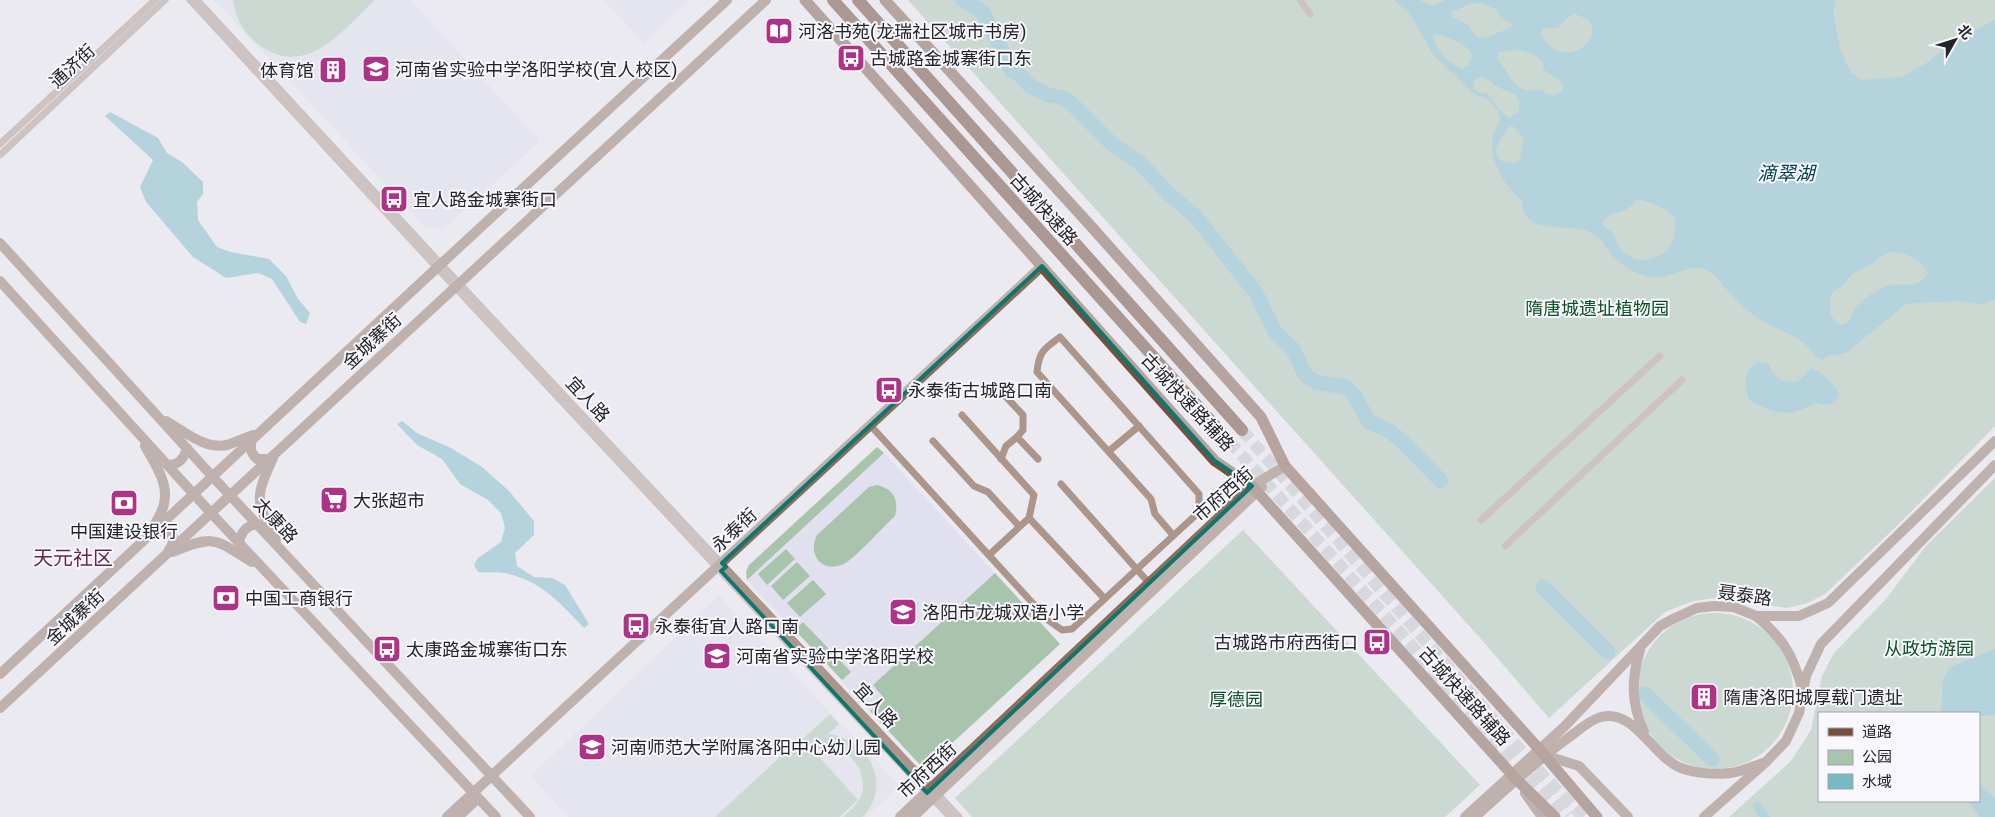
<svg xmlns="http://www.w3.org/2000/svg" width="1995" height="817" font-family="Roboto,'Noto Sans SC',sans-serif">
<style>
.built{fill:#e0e0ee}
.green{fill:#a9c4ad;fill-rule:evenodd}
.water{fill:#77b9c4;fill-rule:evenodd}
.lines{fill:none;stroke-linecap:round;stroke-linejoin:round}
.canal{stroke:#77b9c4;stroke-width:9}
.river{stroke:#77b9c4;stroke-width:15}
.highway-tunnel{stroke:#c2c2c8;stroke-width:12;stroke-dasharray:12 6;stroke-linecap:butt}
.street{stroke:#ac968b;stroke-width:7}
.secondary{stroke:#8d6d5e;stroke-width:10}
.primary{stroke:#76503e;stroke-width:11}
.highway{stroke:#623723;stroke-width:12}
.marked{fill:none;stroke:#0f766e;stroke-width:4;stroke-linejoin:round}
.labels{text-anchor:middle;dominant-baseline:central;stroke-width:4;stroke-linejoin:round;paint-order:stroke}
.poi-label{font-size:18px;fill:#242427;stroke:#f7f7fd;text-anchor:start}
.street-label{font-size:18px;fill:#242427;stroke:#f7f7fd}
.park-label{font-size:18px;fill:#0b4f23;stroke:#f7f7fd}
.water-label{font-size:19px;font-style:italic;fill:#004048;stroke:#f7f7fd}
.quarter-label{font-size:20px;fill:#64284e;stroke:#f7f7fd}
</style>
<rect width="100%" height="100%" fill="#eaeaf0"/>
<g class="built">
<path d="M214,0H411L540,141L447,226L440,229L425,227Z"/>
<path d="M604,0H689L644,43Z"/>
<path d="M884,453L1060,644L924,769L747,580Z"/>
<path d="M719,595L900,786L866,817H568L531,776Z"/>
</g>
<g class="green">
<path d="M233,0H375C342,31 307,79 259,45C245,35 235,18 233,0Z"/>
<path d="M908,0H1995V426L1899,524L1825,594L1808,603L1787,608L1716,598L1693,601L1665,612L1549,718L1481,639Z"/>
<path d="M877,447L884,453L747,580L746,572L749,565Z"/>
<path d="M1995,478V817H1729L1791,761L1811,730L1822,676L1834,653L1886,599L1926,546ZM1819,713H1979V801H1819Z"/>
<path d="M877,485C894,489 899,500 895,516C880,530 863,550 847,562C838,568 825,569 818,560C812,551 813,544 817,535L869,487Z"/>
<path d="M1243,530L1480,785L1445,817H972L955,798Z"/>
<path d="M786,549L795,559L767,585L758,574Z"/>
<path d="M797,562L810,576L783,600L771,586Z"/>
<path d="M995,573L1060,644L924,769L870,711L884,698L873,685Z"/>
<path d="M813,580L826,594L800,617L787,603Z"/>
<circle cx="1715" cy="691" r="78"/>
<path d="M803,622L851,672L842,680L795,630Z"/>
<path d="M830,714L839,724L828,734C869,739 893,784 863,817H843C850,811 857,805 861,796C871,768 841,738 814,751L858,800L839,817H715L780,757L782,758Z"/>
</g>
<g class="water">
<path d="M1394,0H1420L1432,6L1445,0H1836L1833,12L1840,48L1850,71L1861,80L1901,77L1925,64L1959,38L1995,20V300L1983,304L1959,301L1906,304L1846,353L1829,356L1822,360C1811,355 1813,351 1806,345C1792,333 1772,328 1756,317C1747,311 1739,302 1731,294C1722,285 1714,270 1700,268C1685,266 1668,280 1652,277C1637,275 1623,267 1613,256C1604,246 1604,239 1589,232C1567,221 1522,238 1522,200C1499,182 1481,147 1500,120L1498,111L1490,101L1474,94L1434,56L1410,14ZM1481,3L1497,10L1501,19L1512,24L1510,28L1485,38L1477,37L1468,25L1452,17L1451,12L1470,4ZM1573,13L1589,20C1605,43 1559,73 1541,33L1543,28H1557ZM1437,34C1450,39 1467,42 1472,56L1469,64L1462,69C1447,62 1437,52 1433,36ZM1520,50L1532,53L1542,61L1544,70L1561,81L1563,86L1562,91L1555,95L1548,94L1541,90C1510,93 1514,78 1497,59L1499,52ZM1481,77C1488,78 1490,81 1495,85C1507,94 1524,90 1518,112L1509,118C1502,114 1493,100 1487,93L1478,92L1473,89L1475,80ZM1513,126L1524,138L1520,159L1516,163C1504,163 1497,161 1495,149L1509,127ZM1637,199C1651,202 1665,207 1675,218C1676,237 1673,251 1654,258C1643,261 1635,261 1625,253C1617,247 1618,241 1613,234C1610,230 1605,228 1602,224C1611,208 1617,216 1628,208C1632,206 1634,202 1637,199ZM1891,252C1907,253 1921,259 1928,273C1915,292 1903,281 1886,286C1877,289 1864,299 1857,306C1853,310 1851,318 1848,323L1840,325L1834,320L1830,313V299L1833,292L1843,285L1854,272L1869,266L1883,255Z"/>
<path d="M110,112L158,138L167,153L182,162L203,182V194L197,202L198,220L217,247L231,252L269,259L286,276L298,299L310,313L306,324L300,322L272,279L258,273L226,278L193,257L146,202L140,187L153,160L105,116Z"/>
<path d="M1759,362L1768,364C1777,379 1779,382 1797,382L1812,368C1824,375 1832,382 1839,394L1835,403L1825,405L1816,403C1787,418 1778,415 1749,400C1744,384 1742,371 1759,362Z"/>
<path d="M402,421L417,433L451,448L482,467L509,491L534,521V535L515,553L517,566L534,577L552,578L565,585L589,624L584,628C561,604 544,583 509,574C499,571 488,573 478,572L474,565L478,558L501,542L505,528L501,513L488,500L460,484L442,459L417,445L397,424Z"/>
<path d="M1995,649V715L1979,716V713H1941L1943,679L1950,667Z"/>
<path d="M1979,783L1995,798V817H1980L1968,801H1979Z"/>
</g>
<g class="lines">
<path class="canal" d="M1757,806L1765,817"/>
<g class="river">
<path d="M963,0L983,12L1011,70L1021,76L1030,86L1048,95L1063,98L1071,103L1112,144L1140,163L1169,194L1195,216L1256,293L1275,332L1293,349L1306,376L1315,382L1345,387L1354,395L1369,422L1388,430L1401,440L1441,481"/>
<path d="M1543,587L1608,652"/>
<path d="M1645,694L1712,759"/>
</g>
<g class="highway-tunnel">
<path d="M1242,430L1536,768L1583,817"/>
<path d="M1229,441L1528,776L1567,817"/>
</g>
<g class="street">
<path d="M190,0L437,268L950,817"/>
<path d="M197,0L441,264L959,817"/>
<path d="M1300,0L1310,14"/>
<path d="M0,144L155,0"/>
<path d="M0,155L165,0"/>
<path d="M994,384L1023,415V430L1017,437L1038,459"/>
<path d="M962,415L1034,495L1029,518L1104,598"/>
<path d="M871,426L1048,620L1062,630L1072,629L1199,512V494L1060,337C1044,349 1039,351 1037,372L1151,499L1155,514L1173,535"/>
<path d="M933,441L974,486L988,492L1019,526"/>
<path d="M1109,451L1139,426"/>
<path d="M1001,459L1006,446L1017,437"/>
<path d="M1061,484L1149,583"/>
<path d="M1481,520L1660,356"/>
<path d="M1505,546L1682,380"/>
<path d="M989,555L1029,518"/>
</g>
<g class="secondary">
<path d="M0,243L212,476L530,817"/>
<path d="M0,281L211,513L496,817"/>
<path d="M166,421C184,431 205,450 227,445C236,442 245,438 253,435"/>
<path d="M252,439C250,448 250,452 257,459H269"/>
<path d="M145,446C155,464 169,483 164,504C162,513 156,522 152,529"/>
<path d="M273,458C254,500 256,500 276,540"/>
<path d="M168,465C179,465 184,459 187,448"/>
<path d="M152,534C167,529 180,533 169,550"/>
<path d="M239,542C242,531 246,526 257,524"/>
<path d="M172,552C216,534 214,539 252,562"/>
<path d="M1756,616C1783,638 1793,655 1802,688"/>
<path d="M1640,650C1631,680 1631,703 1644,732"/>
<path d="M0,674L441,264L727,0"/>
<path d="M0,708L766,0"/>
<path d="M1544,755L1579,766L1628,817"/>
<path d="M1525,793L1542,817"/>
<path d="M447,817L1042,266"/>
<path d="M458,817L474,802"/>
<path d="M900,817L1252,486L1285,466"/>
<path d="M913,817L1262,487"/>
<path d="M1465,817L1564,727L1660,626L1675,618L1697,608L1714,606L1734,607L1756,616H1799L1828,603L1995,441"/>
<path d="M1475,817C1506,789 1535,762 1568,738C1578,731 1589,720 1601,717C1634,708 1653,757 1681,768C1694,773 1716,775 1730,773C1741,772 1753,766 1763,763"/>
<path d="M1704,817L1766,762L1786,741L1799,713L1806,676L1821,644L1995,465"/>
</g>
<g class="primary">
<path d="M805,0L1215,461L1252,486L1516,779L1555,817"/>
<path d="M885,0L1089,224L1261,417L1285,466L1539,749L1597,817"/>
</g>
<g class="highway">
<path d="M833,0L1229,441"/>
<path d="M858,0L1242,430"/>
</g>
</g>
<path d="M0 0H1995V817H0ZM1042,266L1215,461L1252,486L927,793L721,571L726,567L722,563Z" fill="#eaeaf0" fill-opacity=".55" fill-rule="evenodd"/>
<path class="marked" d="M1042,266L1215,461L1252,486L927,793L721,571L726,567L722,563Z"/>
<defs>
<symbol id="library-square" viewBox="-11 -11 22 22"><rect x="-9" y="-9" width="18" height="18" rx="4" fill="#ad3386" stroke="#f7f7fd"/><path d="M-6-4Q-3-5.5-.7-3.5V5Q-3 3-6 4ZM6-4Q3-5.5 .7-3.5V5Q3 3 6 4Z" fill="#fff"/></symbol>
<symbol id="bus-square" viewBox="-11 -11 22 22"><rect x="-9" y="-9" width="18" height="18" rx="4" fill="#ad3386" stroke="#f7f7fd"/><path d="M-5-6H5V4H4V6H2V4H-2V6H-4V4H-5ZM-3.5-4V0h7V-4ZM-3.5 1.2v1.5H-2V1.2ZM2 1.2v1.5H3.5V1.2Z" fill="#fff"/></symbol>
<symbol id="school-square" viewBox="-11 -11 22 22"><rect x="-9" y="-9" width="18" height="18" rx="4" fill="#ad3386" stroke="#f7f7fd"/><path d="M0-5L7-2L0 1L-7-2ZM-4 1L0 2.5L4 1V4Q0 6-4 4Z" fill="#fff"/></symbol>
<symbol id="building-square" viewBox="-11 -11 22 22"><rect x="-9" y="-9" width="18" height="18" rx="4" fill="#ad3386" stroke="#f7f7fd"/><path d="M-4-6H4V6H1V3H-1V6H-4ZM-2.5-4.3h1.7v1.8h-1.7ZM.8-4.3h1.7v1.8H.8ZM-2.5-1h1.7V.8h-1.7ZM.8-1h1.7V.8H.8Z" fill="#fff"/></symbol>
<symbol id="supermarket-square" viewBox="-11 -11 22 22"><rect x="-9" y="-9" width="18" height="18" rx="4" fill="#ad3386" stroke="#f7f7fd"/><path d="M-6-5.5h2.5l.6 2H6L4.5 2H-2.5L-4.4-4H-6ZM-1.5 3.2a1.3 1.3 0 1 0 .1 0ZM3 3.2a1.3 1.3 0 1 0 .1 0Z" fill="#fff"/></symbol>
<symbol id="bank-square" viewBox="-11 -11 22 22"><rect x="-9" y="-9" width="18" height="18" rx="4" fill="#ad3386" stroke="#f7f7fd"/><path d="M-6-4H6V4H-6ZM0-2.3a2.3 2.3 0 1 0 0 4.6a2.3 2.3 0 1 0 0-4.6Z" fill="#fff"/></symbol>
</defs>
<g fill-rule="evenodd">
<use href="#library-square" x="763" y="15" width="32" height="32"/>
<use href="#bus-square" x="835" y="42" width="32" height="32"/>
<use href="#school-square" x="360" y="53" width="32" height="32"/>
<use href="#building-square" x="317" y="54" width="32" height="32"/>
<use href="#bus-square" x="378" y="183" width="32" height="32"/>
<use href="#bus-square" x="873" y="374" width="32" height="32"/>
<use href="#supermarket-square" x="318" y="484" width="32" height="32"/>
<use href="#bank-square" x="108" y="487" width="32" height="32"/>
<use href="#bank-square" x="210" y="582" width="32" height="32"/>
<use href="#school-square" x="887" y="596" width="32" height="32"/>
<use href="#bus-square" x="620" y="610" width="32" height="32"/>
<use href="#bus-square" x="1361" y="626" width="32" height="32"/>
<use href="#bus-square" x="371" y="633" width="32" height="32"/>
<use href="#school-square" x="701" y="640" width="32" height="32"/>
<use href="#building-square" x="1688" y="681" width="32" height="32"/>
<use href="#school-square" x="576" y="731" width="32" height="32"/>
</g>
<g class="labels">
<g class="poi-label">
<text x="798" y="31">河洛书苑(龙瑞社区城市书房)</text>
<text x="870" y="58">古城路金城寨街口东</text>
<text x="395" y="69">河南省实验中学洛阳学校(宜人校区)</text>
<text x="314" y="70" text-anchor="end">体育馆</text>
<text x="413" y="199">宜人路金城寨街口</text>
<text x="908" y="390">永泰街古城路口南</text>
<text x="353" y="500">大张超市</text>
<text x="124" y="531" text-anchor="middle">中国建设银行</text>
<text x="245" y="598">中国工商银行</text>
<text x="922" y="612">洛阳市龙城双语小学</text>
<text x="655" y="626">永泰街宜人路口南</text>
<text x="1358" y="642" text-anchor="end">古城路市府西街口</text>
<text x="406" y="649">太康路金城寨街口东</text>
<text x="736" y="656">河南省实验中学洛阳学校</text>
<text x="1723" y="697">隋唐洛阳城厚载门遗址</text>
<text x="611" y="747">河南师范大学附属洛阳中心幼儿园</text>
</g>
<g class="street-label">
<text transform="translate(72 66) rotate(-43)">通济街</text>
<text transform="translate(1044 209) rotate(48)">古城快速路</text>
<text transform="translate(372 341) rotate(-43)">金城寨街</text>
<text transform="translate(588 399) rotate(47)">宜人路</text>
<text transform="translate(1188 402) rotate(47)">古城快速路辅路</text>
<text transform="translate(1223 494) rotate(-41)">市府西街</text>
<text transform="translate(276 520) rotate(47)">太康路</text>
<text transform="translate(734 530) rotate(-43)">永泰街</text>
<text transform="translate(1745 595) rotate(8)">聂泰路</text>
<text transform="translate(75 617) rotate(-43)">金城寨街</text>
<text transform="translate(1465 696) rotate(48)">古城快速路辅路</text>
<text transform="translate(876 705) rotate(47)">宜人路</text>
<text transform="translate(927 770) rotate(-43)">市府西街</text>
</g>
<g class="park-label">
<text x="1597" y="308">隋唐城遗址植物园</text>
<text x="1929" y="648">从政坊游园</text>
<text x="1236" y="699">厚德园</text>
</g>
<g class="water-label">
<text x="1786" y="173">滴翠湖</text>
</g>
<g class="quarter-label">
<text x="73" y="558">天元社区</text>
</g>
</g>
<rect x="1818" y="712" width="162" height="90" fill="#f7f7fd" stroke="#a3a3a7"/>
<rect x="1828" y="728" width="25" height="8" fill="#76503e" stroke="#a3a3a7"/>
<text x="1862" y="737" font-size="15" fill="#242427">道路</text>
<rect x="1828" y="750" width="25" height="15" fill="#a9c4ad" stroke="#a3a3a7"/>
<text x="1862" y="762" font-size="15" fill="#242427">公园</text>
<rect x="1828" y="774" width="25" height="15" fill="#77b9c4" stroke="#a3a3a7"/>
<text x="1862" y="787" font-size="15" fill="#242427">水域</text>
<g transform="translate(1955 40) rotate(51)" stroke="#f7f7fd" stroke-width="4" paint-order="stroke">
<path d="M0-4L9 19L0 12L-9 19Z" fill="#242427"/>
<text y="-8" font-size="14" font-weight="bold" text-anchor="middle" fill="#242427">北</text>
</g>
</svg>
